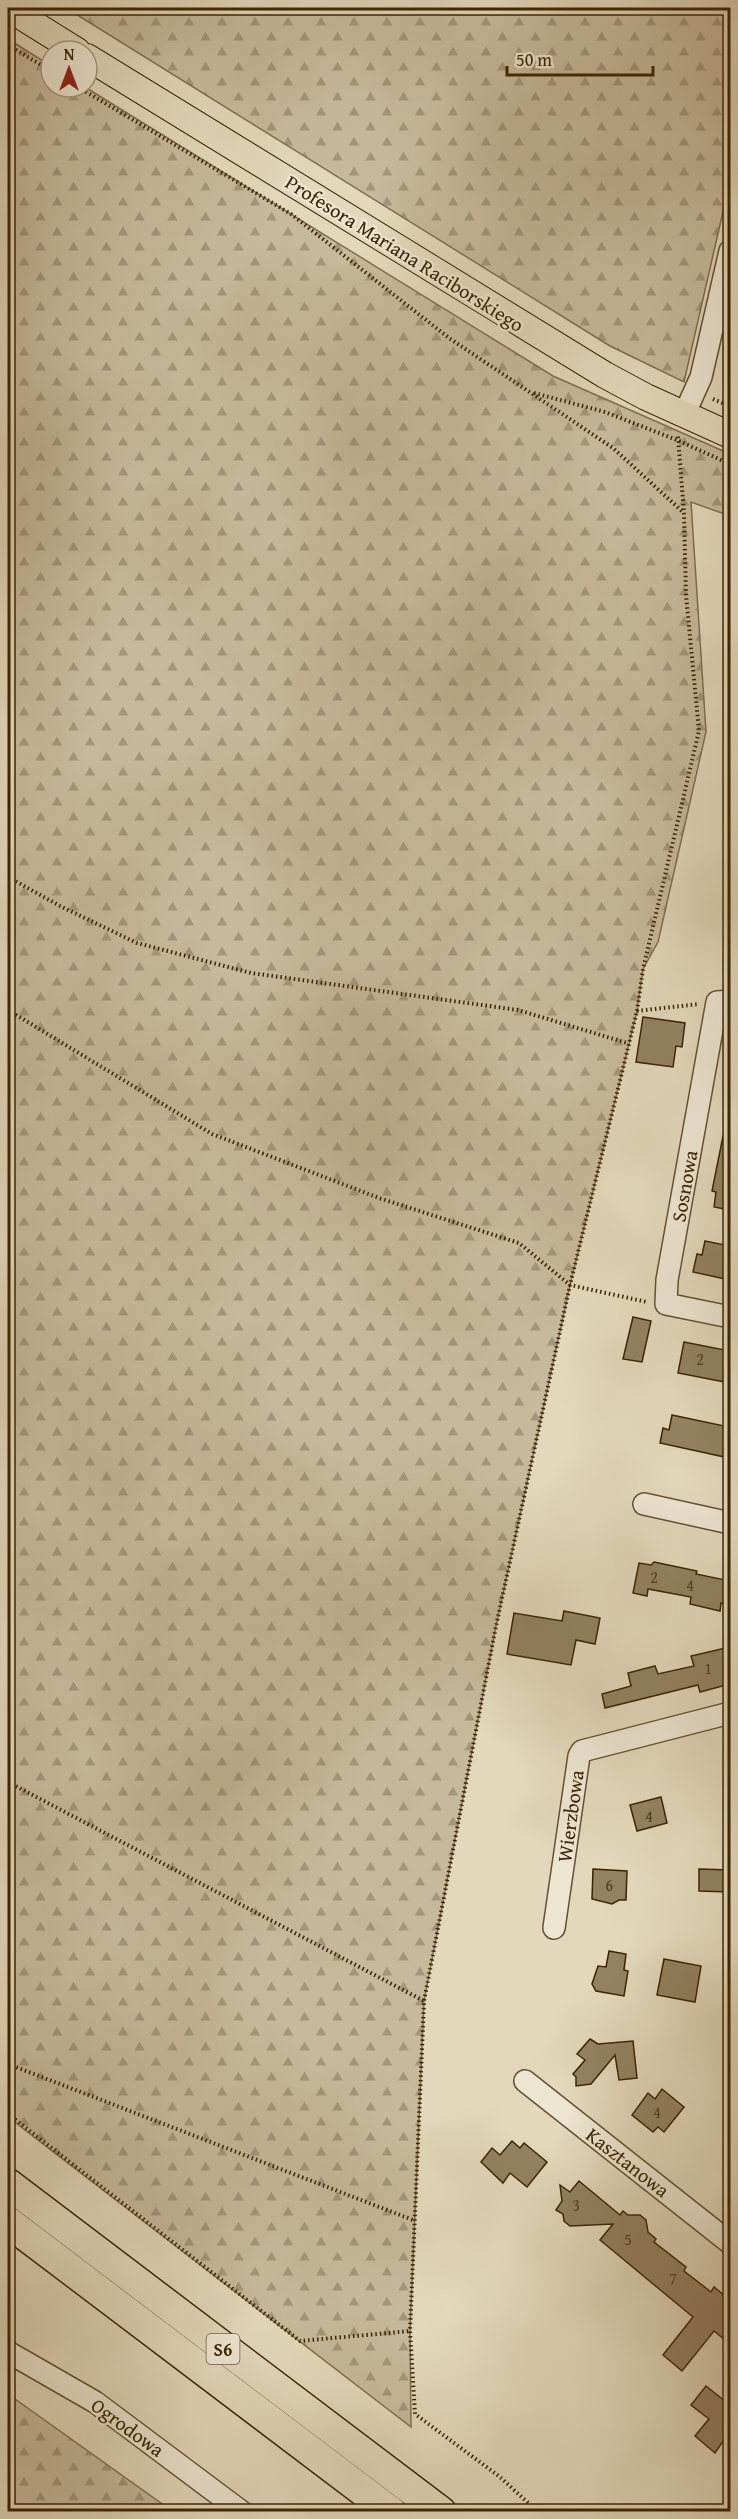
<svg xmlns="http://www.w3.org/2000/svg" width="738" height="2519" font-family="'Gentium Book Plus',serif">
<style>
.forest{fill:url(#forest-firs);stroke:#826e4e;stroke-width:1.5}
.building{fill:#938262;stroke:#3c2401;stroke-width:1.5}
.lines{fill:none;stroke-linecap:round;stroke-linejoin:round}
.minor-casing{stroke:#665130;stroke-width:24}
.major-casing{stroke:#3c2401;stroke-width:28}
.highway-casing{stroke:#3c2401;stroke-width:33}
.path{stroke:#3c2401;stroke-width:4;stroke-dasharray:1.5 3;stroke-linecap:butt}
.minor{stroke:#ede6d3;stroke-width:21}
.major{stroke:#e3d8bc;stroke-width:26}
.highway{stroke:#e3d8bc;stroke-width:30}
.labels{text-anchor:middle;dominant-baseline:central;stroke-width:4.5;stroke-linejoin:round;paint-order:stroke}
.number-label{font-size:16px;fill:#523c19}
.shield{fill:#ede6d3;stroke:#715e40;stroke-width:1.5}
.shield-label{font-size:18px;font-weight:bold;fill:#3c2401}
.street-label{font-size:20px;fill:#3c2401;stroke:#ede6d3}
</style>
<defs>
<pattern id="forest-firs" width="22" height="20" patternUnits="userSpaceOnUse" patternTransform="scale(1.5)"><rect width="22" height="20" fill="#c7b99c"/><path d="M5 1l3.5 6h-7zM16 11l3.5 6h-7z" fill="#a3967d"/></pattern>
</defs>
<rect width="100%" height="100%" fill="#e3d8bc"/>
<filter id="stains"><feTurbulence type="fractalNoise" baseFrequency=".00333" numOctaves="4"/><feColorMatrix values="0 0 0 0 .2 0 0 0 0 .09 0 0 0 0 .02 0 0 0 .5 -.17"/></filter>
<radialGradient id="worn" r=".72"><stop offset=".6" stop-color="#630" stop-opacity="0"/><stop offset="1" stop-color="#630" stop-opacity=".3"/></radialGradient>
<g class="forest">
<path d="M66,8H730V181L684,382L610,346Z"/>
<path d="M8,39L51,66V87H85L553,376L730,454V516L691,502L706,732L658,942L643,969L637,1011L570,1285L496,1626L424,2001L410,2331L411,2427L8,2117Z"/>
<path d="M8,2394L172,2511H8Z"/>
</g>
<g class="building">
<path d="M643,1017L685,1023L682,1047L676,1046L673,1067L636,1062Z"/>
<path d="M723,1136L730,1137V1210L714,1207L716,1192L712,1191Z"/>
<path d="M705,1241L730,1246V1280L693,1272L697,1254L702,1255Z"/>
<path d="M633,1317L651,1321L642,1362L623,1359Z"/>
<path d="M684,1342L730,1351V1383L678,1373Z"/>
<path d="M672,1415L729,1427L726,1441L730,1442L729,1458L660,1443L663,1428L669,1430Z"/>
<path d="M654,1562L697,1571L696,1574L730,1581V1605L721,1603L720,1611L690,1604L691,1597L648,1589L647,1596L633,1593L639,1563L651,1565Z"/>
<path d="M564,1611L600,1618L595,1644L576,1640L571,1665L507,1654L514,1613L562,1621Z"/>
<path d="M730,1647V1684L700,1692L698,1685L605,1708L602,1694L631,1686L628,1673L655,1666L658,1674L694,1666L691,1656Z"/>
<path d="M661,1797L667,1823L637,1831L630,1805Z"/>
<path d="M593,1869L627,1871L626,1900H619L612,1904L592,1899Z"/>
<path d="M699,1869L730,1870V1892L699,1891Z"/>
<path d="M609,1951L626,1954L624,1970L628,1971L624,1996L596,1991L592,1984L598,1966L606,1967Z"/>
<path d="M664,1959L701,1966L695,2002L657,1995Z"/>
<path d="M590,2039L598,2044L633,2041L637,2078L619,2080L615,2055L591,2084L576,2086V2077L573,2074L585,2060L577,2054Z"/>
<path d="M662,2089L684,2107L664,2132L658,2127L653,2132L632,2115L648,2093L655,2099Z"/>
<path d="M512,2141L520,2148L524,2143L547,2162L527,2187L510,2173L503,2183L481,2162L492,2148L500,2155Z"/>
<path d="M579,2181L620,2215L623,2211L628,2215H640L646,2220L648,2232L656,2239L654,2242L686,2267L684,2271L711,2292L714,2287L730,2300V2344L714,2331L682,2371L663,2355L693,2317L600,2240L613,2224L570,2226L564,2221L563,2214L556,2210L562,2201L560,2185L570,2192Z"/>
<path d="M706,2386L730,2405V2431L715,2453L695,2436L709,2419L691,2405Z"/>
</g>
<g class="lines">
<defs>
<g id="minor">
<path d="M684,415L701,377L730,251"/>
<path d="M730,1001L717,1002L667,1280L666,1304L730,1317"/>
<path d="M644,1504L730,1523"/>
<path d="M554,1928L579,1756L582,1751L730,1713"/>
<path d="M525,2081L730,2243"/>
<path d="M8,2352L95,2402L242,2512"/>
</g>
<g id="major">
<path d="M8,8L77,51"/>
<path d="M87,57L605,375L646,397L730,435"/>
</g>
<g id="highway">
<path d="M8,2184L441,2512"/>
<path d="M8,2222L391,2512"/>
</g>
</defs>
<use href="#minor" class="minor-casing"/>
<use href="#major" class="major-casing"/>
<use href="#highway" class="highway-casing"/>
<g class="path">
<path d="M8,45L51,71"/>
<path d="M78,87L291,214L449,338L613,448L684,513"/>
<path d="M534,393L605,412L677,440L730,464"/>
<path d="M713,399L730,406"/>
<path d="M8,877L60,906L137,943L251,973L518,1010L627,1043"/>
<path d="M8,1010L212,1134L379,1198L519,1243L570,1285L647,1302"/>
<path d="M637,1011L699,1004"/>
<path d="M8,1782L424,2001"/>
<path d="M8,2064L413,2220"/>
<path d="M8,2114L300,2341L410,2331"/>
<path d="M538,2512L500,2477L415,2414L410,2331L424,2001L496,1626L570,1285L637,1011L643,969L699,731L686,595L684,513L678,436"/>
</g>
<use href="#minor" class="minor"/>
<use href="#major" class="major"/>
<use href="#highway" class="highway"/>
</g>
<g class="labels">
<g class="number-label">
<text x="700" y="1359">2</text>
<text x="654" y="1577">2</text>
<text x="690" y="1585">4</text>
<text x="708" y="1668">1</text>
<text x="649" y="1816">4</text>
<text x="609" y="1885">6</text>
<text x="657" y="2112">4</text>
<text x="576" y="2205">3</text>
<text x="628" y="2239">5</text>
<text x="673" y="2278">7</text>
</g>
<rect class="shield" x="206.5" y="2334" width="33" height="30" rx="4.5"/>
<g class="shield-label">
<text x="223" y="2349">S6</text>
</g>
<g class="street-label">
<text transform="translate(405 253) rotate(32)">Profesora Mariana Raciborskiego</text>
<text transform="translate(684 1186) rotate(-80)">Sosnowa</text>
<text transform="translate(570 1816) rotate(-82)">Wierzbowa</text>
<text transform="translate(628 2162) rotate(38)">Kasztanowa</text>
<text transform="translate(128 2427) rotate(36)">Ogrodowa</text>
</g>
</g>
<rect width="738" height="2519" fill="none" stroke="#e3d8bc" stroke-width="30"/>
<rect x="9" y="9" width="720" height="2501" fill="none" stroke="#3c2401" stroke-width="3"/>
<rect x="15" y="15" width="708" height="2489" fill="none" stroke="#3c2401" stroke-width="1.5"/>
<g transform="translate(69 69)"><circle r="28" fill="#ede6d3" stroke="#a6987f" stroke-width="1.5"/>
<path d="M0-4.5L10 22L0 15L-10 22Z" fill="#8f2418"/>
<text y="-9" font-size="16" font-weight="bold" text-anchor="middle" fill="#3c2401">N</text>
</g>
<path d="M507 66v9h146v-9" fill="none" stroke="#3c2401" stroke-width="3"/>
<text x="516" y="66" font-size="18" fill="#3c2401" stroke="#ede6d3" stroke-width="4.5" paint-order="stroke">50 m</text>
<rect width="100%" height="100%" filter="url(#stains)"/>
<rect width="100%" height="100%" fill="url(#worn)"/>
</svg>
